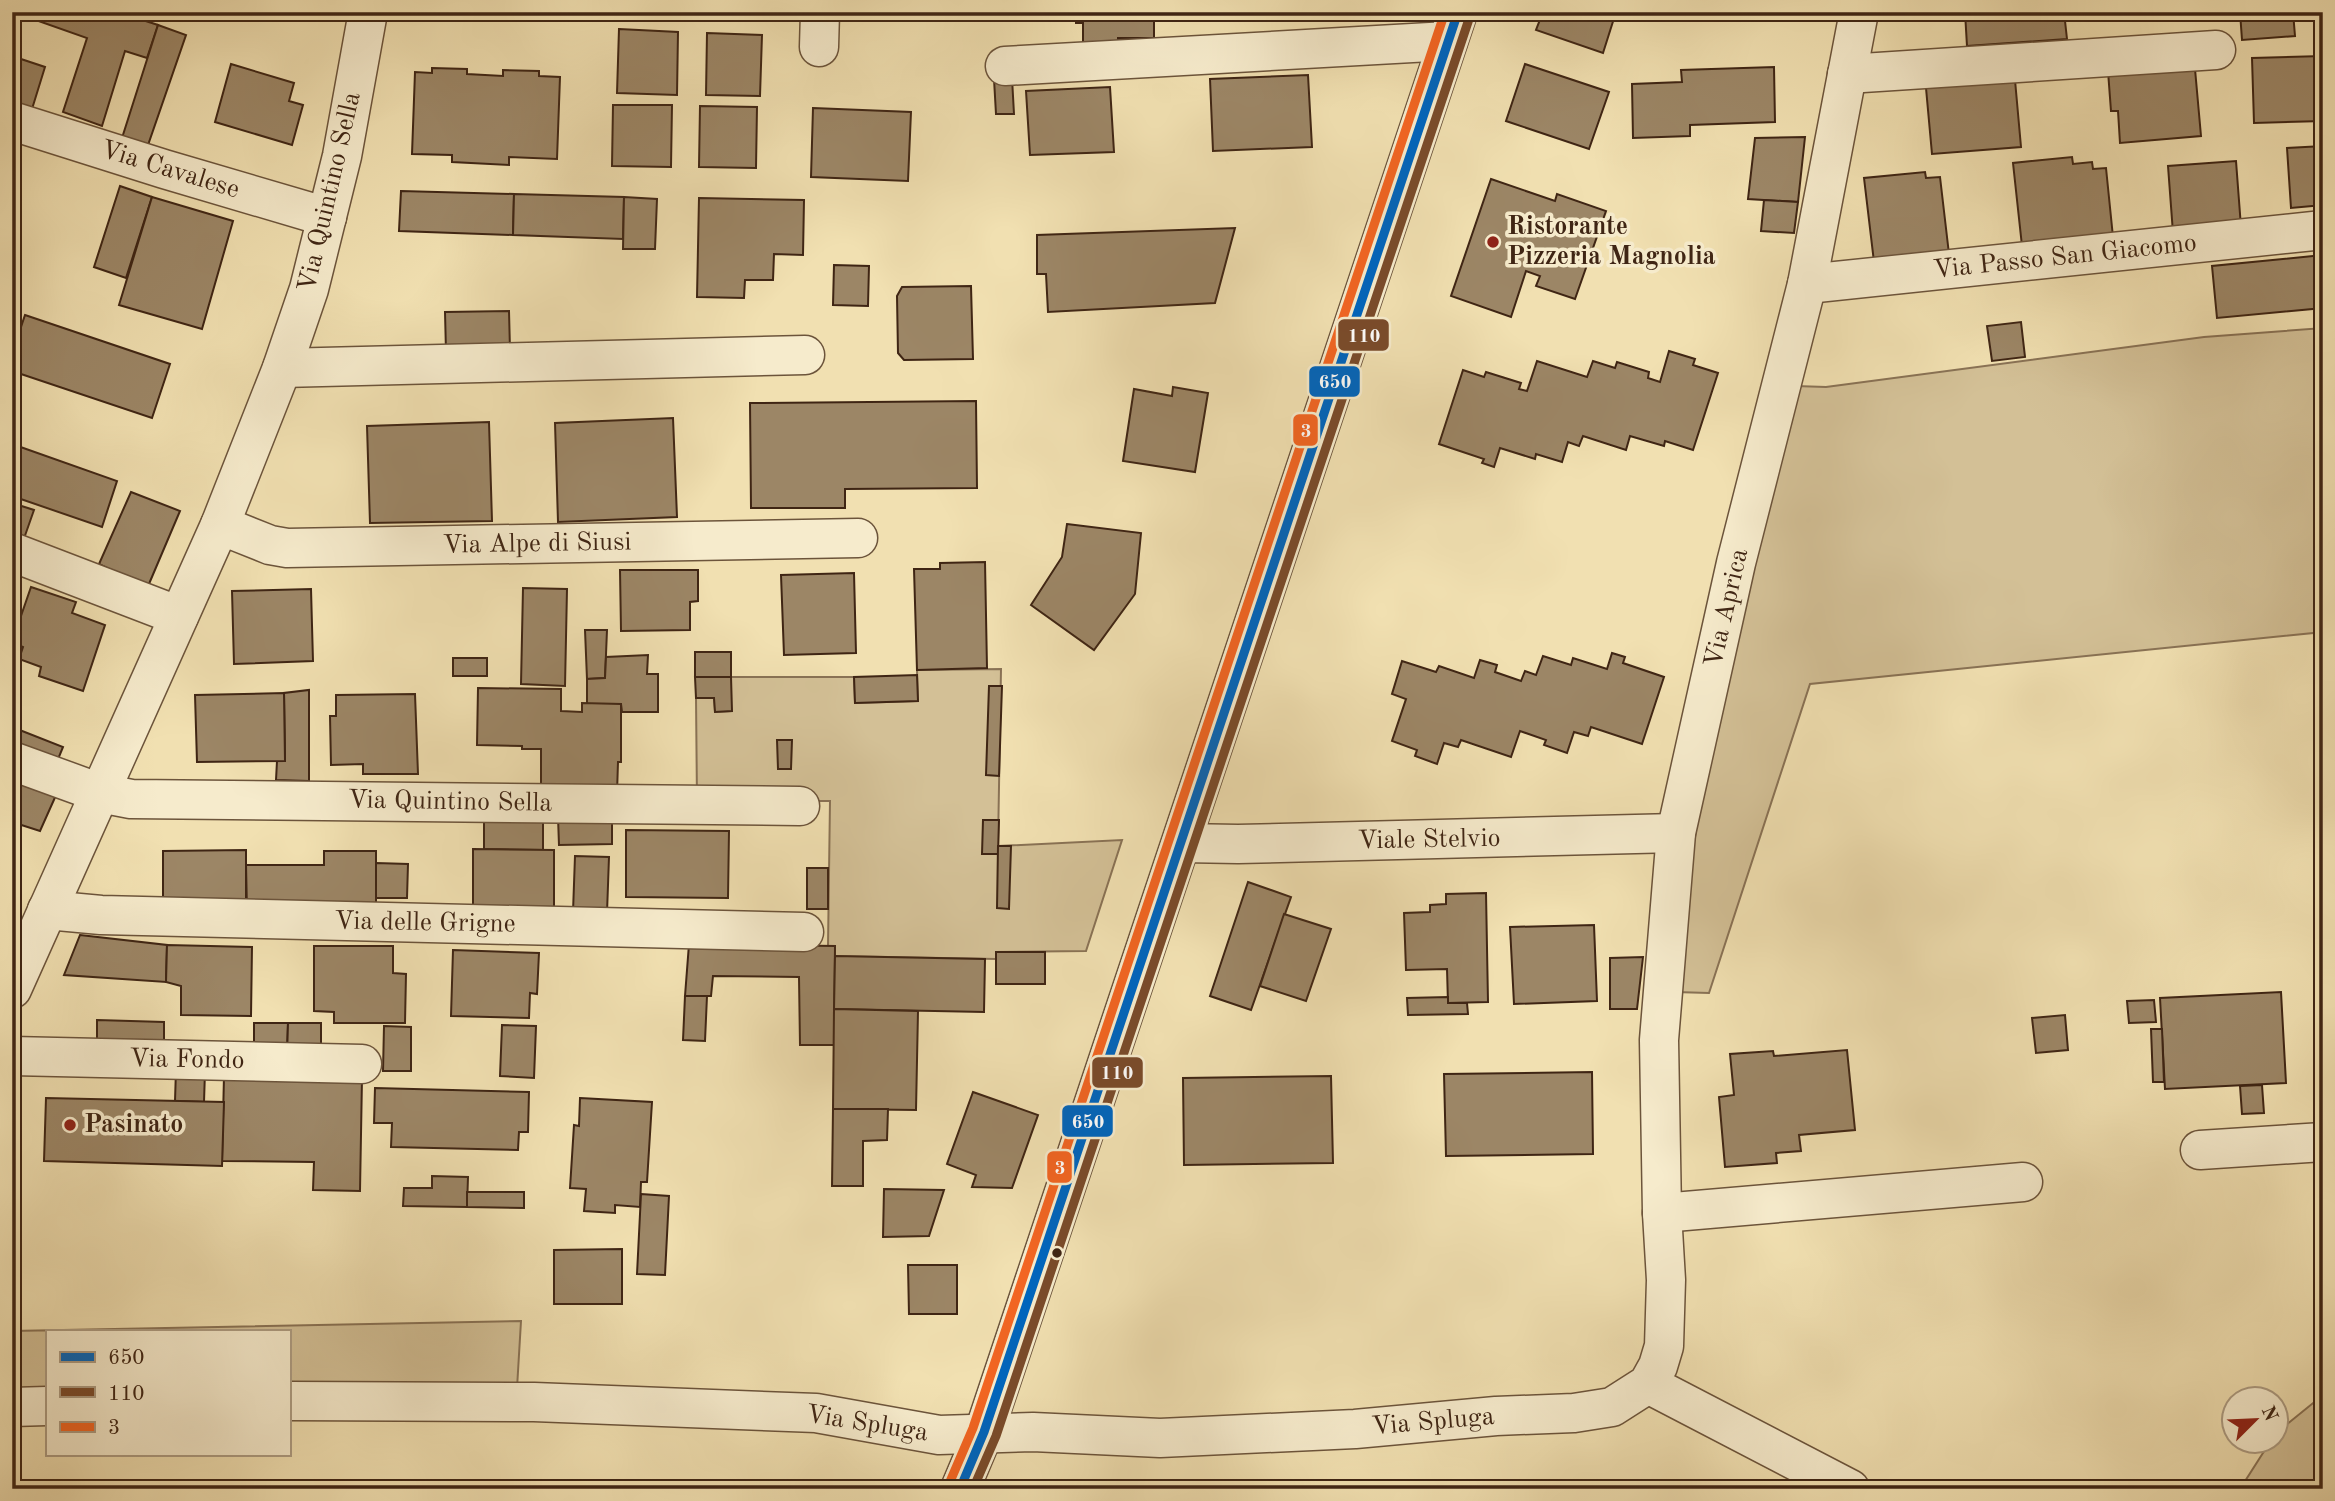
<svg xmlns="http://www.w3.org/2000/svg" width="2335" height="1501" font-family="'Old Standard TT',serif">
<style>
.green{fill:#d3c096;stroke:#897255;stroke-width:2}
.building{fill:#9c8666;stroke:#3f2514;stroke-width:2}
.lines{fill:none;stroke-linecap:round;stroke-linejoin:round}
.minor-casing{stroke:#6c543b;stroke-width:41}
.minor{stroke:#f6ebcc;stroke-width:38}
.bus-1-casing{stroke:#f6ebcc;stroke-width:14}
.bus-2-casing{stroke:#f6ebcc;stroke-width:14}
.bus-3-casing{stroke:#f6ebcc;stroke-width:14}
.bus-1{stroke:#0065bd;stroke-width:9}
.bus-2{stroke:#7a4b2a;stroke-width:9}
.bus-3{stroke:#f26522;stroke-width:9}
.poi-dot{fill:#8f2418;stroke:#f6ebcc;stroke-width:2.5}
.bus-dot{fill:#3f2514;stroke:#f6ebcc;stroke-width:2.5}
.labels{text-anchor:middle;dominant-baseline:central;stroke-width:7;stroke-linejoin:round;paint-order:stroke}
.street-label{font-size:26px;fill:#3f2514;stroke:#f6ebcc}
.poi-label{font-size:26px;font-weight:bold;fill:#3f2514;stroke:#f6ebcc;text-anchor:start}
.line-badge{stroke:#f6ebcc;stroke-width:2.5}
.badge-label{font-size:19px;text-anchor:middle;font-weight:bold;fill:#fff}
</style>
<rect width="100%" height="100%" fill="#f1e0b1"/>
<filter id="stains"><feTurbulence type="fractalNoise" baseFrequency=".00286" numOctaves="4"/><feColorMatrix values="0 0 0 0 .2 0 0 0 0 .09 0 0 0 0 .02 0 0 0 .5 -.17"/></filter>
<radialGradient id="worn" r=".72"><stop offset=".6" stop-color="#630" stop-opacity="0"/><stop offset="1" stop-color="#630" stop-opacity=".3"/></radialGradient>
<g class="green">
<path d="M2323,328V632L1810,684L1709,993L1675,992L1692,821L1796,386L1826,387L2204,337Z"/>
<path d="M1001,669L998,846L1122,840L1086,951L996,952V959L835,956V946H828L830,801H697L696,698H714L715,712L731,711V677H854L855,703L918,701L917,670Z"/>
<path d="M521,1321L516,1405L289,1395V1331H47V1389L12,1391V1331Z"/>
<path d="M2323,1395V1489H2240L2270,1442H2276V1433Z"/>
</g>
<g class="building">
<path d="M13,12H118L158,25L147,58L125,51L102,126L63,112L87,38Z"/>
<path d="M1076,12H1161V16H1154V38H1118V45L1083,44V23H1076Z"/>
<path d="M1543,12H1616L1603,53L1536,30Z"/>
<path d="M1965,12H2064L2067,39L1967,46Z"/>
<path d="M2240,12H2293L2295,36L2242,40Z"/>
<path d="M158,25L186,35L148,145L122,138Z"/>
<path d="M619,29L678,32L677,95L617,93Z"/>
<path d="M707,33L762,35L760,96L706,95Z"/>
<path d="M2323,56V121L2254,123L2252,58Z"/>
<path d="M21,59L45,67L32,109L12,102V86Z"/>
<path d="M231,64L294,83L289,101L303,105L292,145L215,122Z"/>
<path d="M1525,64L1609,92L1589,149L1506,121Z"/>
<path d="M1774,67L1775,122L1690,125V136L1633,138L1632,84L1682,82L1681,70Z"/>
<path d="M432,68L467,69V74L503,76V70L539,71V76L560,77L557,159L509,157V165L452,162V155L412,154L415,72L432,73Z"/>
<path d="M2195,69L2201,136L2120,143L2118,111H2111L2108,71Z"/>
<path d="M1308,75L1312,147L1213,151L1210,79Z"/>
<path d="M1012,78L1014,114H996L994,79Z"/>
<path d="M2015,80L2021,147L1932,154L1926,88Z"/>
<path d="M1110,87L1114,152L1030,155L1026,91Z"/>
<path d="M613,105H672L671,167L612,166Z"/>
<path d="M700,106L757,107L756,168L699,167Z"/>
<path d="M813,108L911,112L908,181L811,177Z"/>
<path d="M1805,137L1798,202L1748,199L1755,138Z"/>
<path d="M2323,146V205L2291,208L2287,148Z"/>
<path d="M2072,157L2073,164L2092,162L2093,169L2106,168L2113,237L2022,246L2013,163Z"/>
<path d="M2236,161L2241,227L2173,233L2168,166Z"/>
<path d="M1925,172L1926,178L1940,177L1949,254L1874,262L1864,178Z"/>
<path d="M1491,179L1555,201L1557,194L1606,211L1575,299L1536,286L1540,276L1526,271L1511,317L1451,296Z"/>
<path d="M120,186L152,197L126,278L94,267Z"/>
<path d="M401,191L514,194L513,235L399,231Z"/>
<path d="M514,194L624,197L623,239L513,235Z"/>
<path d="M152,197L233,221L202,329L119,305Z"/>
<path d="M624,197L657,199L655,249H623Z"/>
<path d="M699,198L804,200L803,255L774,254L773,280H745L744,298L697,297Z"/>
<path d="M1764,200L1798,202L1794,233L1761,231Z"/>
<path d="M1235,228L1215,303L1048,312L1046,274H1037V235Z"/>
<path d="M2323,255V308L2217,318L2212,266Z"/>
<path d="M834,265L869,266L868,306L833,305Z"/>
<path d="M971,286L973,359L904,360L898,353L897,296L902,287Z"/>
<path d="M509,311L510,350L446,352L445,312Z"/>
<path d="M25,315L170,364L152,418L12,371V354Z"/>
<path d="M2021,322L2025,357L1992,361L1987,326Z"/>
<path d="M1669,351L1695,359L1693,365L1718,373L1693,450L1665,441L1664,446L1630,436L1626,450L1583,436L1579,446L1568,442L1562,462L1536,454L1535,459L1500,448L1494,467L1482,463L1484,459L1439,444L1463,370L1484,377L1486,372L1521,383L1519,389L1527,391L1537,361L1587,377L1593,361L1615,368L1617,362L1649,372L1648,378L1660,382Z"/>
<path d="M1173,387L1208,393L1195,472L1123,461L1134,389L1172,396Z"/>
<path d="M976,401L977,488L845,489V508H751L750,403Z"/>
<path d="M673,418L677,517L558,522L555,423Z"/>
<path d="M489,422L492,521L370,523L367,426Z"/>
<path d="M12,444L117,481L102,527L12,496Z"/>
<path d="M131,492L180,511L143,598L109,569L99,564Z"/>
<path d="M12,503L34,510L21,547L12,543Z"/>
<path d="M1067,524L1141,533L1135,594L1094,650L1031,605L1062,557Z"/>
<path d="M985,562L987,668L917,670L914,569H940V563Z"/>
<path d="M620,570H698V601L690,602V630L621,631Z"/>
<path d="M854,573L856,653L784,655L781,575Z"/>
<path d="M31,587L76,602L72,613L105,625L83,691L39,676L41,667L19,659L23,647L12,642Z"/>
<path d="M523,588L567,589L565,686L521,684Z"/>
<path d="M311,589L313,661L234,664L232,591Z"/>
<path d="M585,630H607L605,678L587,679Z"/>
<rect x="695" y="652" width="36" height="25"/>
<path d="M1612,653L1625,657L1623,663L1664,677L1642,744L1591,727L1588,736L1574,732L1567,753L1544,745L1546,740L1520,731L1511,757L1461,740L1458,747L1444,743L1437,764L1415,756L1417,750L1392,741L1406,699L1392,694L1402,661L1436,672L1439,666L1474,678L1480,660L1497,665L1495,672L1521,681L1525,671L1536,675L1543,656L1571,665L1573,658L1607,669Z"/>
<path d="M648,655L647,674H658V712H622L621,704H587V679L605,678L606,657Z"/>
<rect x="453" y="658" width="34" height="18"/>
<path d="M917,675L918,701L855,703L854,677Z"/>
<path d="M695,677H731L732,711L715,712L714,698H696Z"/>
<path d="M989,686H1002L999,776L986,775Z"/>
<path d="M478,688L561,689V711L582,712V703L621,704V762H618L617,793L541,792V749H522V746L477,745Z"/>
<path d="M309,690V781L276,780L277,761H285L284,693Z"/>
<path d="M284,693L285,761L197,762L195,695Z"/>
<path d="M415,694L418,774H363V764L331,765L330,716H336V695Z"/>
<path d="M12,727L63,747L54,769L12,753Z"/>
<path d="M777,740H792L791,769H778Z"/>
<path d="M12,776L57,793L40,831L12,822Z"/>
<path d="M612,816V844L559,845L558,817Z"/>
<path d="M983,820H999L998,854H982Z"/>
<path d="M543,821V850L484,849V822Z"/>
<path d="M626,830L729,831L728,898L626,897Z"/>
<path d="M998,846H1011L1009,909L997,908Z"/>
<path d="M473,849L554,850V911L473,910Z"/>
<path d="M246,850V899H163V851Z"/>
<path d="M324,851H376V905L247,911L246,865H324Z"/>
<path d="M575,856L609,857L607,913L573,912Z"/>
<path d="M376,863L408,864L407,898H376Z"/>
<rect x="807" y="868" width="21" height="41"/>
<path d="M1248,882L1291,897L1251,1010L1210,996Z"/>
<path d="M1486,893L1488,1002L1448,1003L1447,969L1406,970L1404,913L1430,912V905L1446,904V894Z"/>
<path d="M1284,914L1331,929L1306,1001L1260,986Z"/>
<path d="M1594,925L1597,1001L1514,1004L1510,927Z"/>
<path d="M80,935L167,945L166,982L64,975Z"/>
<path d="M689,944L835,946L834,1045H800L799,977L713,976L711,996H685Z"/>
<path d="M167,945L252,947L251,1016L181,1015V986L166,982Z"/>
<path d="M314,946H393V973L406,974L405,1023H334V1012L314,1011Z"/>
<path d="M453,950L539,953L537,994L530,993L529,1018L451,1016Z"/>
<rect x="996" y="952" width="49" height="32"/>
<path d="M835,956L985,959L984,1012L834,1009Z"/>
<path d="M1643,957L1637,1009H1610V958Z"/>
<path d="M2281,992L2286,1083L2165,1089L2160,998Z"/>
<path d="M685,996H707L705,1041L683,1040Z"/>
<path d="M1448,997V1003H1467L1468,1014L1408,1015L1407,998Z"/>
<path d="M2154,1000L2156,1022L2129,1023L2127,1001Z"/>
<path d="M834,1009L918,1011L916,1110L833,1109Z"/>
<path d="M2065,1015L2068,1050L2036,1053L2032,1018Z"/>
<path d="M97,1020L164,1022V1051L97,1050Z"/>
<path d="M254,1023H288L287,1055L254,1054Z"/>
<path d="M288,1023H321V1055H287Z"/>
<path d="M502,1025L536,1026L534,1078L500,1076Z"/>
<path d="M384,1026L411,1027V1071H383Z"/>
<path d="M2151,1029H2162L2164,1082H2153Z"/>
<path d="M1847,1050L1855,1130L1799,1135L1801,1151L1776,1153L1777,1163L1725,1167L1719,1097L1734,1095L1730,1054L1773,1051L1774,1056Z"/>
<path d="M176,1069L205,1071L204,1102L175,1101Z"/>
<path d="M1592,1072L1593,1154L1446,1156L1444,1074Z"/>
<path d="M224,1076L362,1078L360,1191L313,1190L314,1162L222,1161Z"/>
<path d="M1331,1076L1333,1163L1184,1165L1183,1078Z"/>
<path d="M2262,1085L2264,1113L2242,1114L2240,1086Z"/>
<path d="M375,1088L529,1092L528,1132H519L518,1150L391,1147L392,1123H374Z"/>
<path d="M973,1092L1038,1115L1012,1188L972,1187L976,1175L947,1164Z"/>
<path d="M46,1098L224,1102L222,1166L44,1161Z"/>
<path d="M580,1098L652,1102L647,1182H641L640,1207L615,1205V1213L584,1211L586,1189L570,1188L574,1125L579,1126Z"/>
<path d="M833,1109H888L887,1140L863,1141V1186H832Z"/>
<path d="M432,1176L468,1177L467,1207L403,1206L404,1188H432Z"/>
<path d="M884,1189L944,1190L929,1236L883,1237Z"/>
<path d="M467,1192H524V1208L467,1207Z"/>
<path d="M641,1194L669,1196L665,1275L637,1274Z"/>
<path d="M622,1249V1304H554V1250Z"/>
<path d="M908,1265H957V1314H909Z"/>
</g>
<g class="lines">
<defs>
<g id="minor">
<path d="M819,47L820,12"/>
<path d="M1005,66L1448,41"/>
<path d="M1847,74L2216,50"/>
<path d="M12,121L164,169L327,217"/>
<path d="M1807,284L2323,230"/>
<path d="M282,368L805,355"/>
<path d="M220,525L270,545L287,548L858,538"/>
<path d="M12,552L179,616"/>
<path d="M12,761L100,793L131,799L800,806"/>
<path d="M1182,843L1238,844L1676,833"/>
<path d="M47,910L101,915L804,932"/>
<path d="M12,989L220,525L282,368L309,289L342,156L368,12"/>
<path d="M12,1056L362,1064"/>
<path d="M2200,1150L2323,1142"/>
<path d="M1662,1213L2023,1182"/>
<path d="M1648,1384L1850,1489"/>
<path d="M289,1401L534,1402L816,1413L939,1435L1033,1432L1160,1438L1355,1429L1496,1416L1574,1413L1612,1407L1648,1384L1658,1366L1664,1346L1666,1280L1662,1213L1659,1040L1676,833L1736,563L1807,284L1859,12"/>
<path d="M12,1407L47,1406"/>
<path d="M960,1489L984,1432L1458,12"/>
</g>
</defs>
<use href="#minor" class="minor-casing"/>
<use href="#minor" class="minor"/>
<defs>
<path id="bus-1" d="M960,1489L984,1432L1458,12"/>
<path id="bus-2" d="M973,1489L996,1436L1470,16"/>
<path id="bus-3" d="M949,1484L973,1428L1445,12"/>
</defs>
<use href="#bus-1" class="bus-1-casing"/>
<use href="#bus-2" class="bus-2-casing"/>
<use href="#bus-3" class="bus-3-casing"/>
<use href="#bus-1" class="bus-1"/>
<use href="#bus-2" class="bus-2"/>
<use href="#bus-3" class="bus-3"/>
</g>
<g class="poi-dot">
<circle cx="1493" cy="242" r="7"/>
<circle cx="70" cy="1125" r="7"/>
</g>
<circle class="bus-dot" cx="1057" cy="1253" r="6"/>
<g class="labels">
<g class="street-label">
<text transform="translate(170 170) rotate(17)">Via Cavalese</text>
<text transform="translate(330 192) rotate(-77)">Via Quintino Sella</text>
<text transform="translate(2065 257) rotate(-6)">Via Passo San Giacomo</text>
<text transform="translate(537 544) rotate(-1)">Via Alpe di Siusi</text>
<text transform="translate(1727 608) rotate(-77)">Via Aprica</text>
<text transform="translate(450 802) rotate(1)">Via Quintino Sella</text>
<text transform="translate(1429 840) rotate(-1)">Viale Stelvio</text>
<text transform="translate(425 923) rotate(1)">Via delle Grigne</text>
<text transform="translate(187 1060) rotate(1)">Via Fondo</text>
<text transform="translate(1433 1422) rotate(-5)">Via Spluga</text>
<text transform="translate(867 1424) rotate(9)">Via Spluga</text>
</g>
<g class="poi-label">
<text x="1507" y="227">Ristorante<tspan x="1507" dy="30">Pizzeria Magnolia</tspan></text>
<text x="84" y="1125">Pasinato</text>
</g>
</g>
<g class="line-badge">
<rect x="1337" y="318" width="53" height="34" rx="7" fill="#7a4b2a"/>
<rect x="1308" y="365" width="53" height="33" rx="7" fill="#0065bd"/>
<rect x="1292" y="413" width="27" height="34" rx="7" fill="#f26522"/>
<rect x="1091" y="1056" width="53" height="33" rx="7" fill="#7a4b2a"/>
<rect x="1061" y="1104" width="53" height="34" rx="7" fill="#0065bd"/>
<rect x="1046" y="1150" width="27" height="34" rx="7" fill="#f26522"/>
</g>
<g class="badge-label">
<text x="1364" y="342">110</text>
<text x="1335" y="388">650</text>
<text x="1306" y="437">3</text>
<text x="1117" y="1079">110</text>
<text x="1088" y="1128">650</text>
<text x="1060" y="1174">3</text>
</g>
<rect width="2335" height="1501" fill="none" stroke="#f1e0b1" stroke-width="42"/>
<rect x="14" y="14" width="2307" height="1473" fill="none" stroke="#3f2514" stroke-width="3.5"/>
<rect x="21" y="21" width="2293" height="1459" fill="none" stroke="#3f2514" stroke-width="2"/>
<rect x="46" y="1330" width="245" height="126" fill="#f6ebcc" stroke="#ad9c82" stroke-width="2"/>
<rect x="60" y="1352" width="35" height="10" fill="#0065bd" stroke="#ad9c82" stroke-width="2"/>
<text x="108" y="1364" font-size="21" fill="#3f2514">650</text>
<rect x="60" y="1387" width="35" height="10" fill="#7a4b2a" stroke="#ad9c82" stroke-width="2"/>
<text x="108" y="1400" font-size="21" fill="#3f2514">110</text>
<rect x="60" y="1422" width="35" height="10" fill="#f26522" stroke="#ad9c82" stroke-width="2"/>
<text x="108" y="1434" font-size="21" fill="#3f2514">3</text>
<g transform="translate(2255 1420) rotate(66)"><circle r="33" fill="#f6ebcc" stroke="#ad9c82" stroke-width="2"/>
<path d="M0-5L12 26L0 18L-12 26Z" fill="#8f2418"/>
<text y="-10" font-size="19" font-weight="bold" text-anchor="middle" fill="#3f2514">N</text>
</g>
<rect width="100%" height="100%" filter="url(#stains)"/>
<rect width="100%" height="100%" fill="url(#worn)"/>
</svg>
